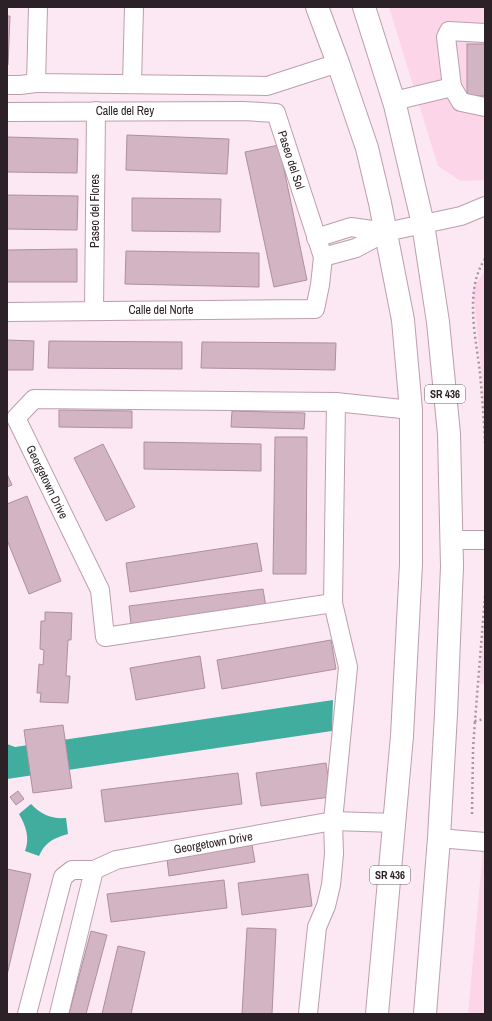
<svg xmlns="http://www.w3.org/2000/svg" width="492" height="1021" font-family="'Archivo Narrow',sans-serif">
<style>
.built{fill:#fcd5e8}
.water{fill:#41ad9f}
.building{fill:#d3b4c3;stroke:#ad8f9d}
.lines{fill:none;stroke-linecap:round;stroke-linejoin:round}
.minor-casing{stroke:#bc9ead;stroke-width:20}
.major-casing{stroke:#bc9ead;stroke-width:24}
.path{stroke:#a7969e;stroke-width:2.5;stroke-dasharray:2 3;stroke-linecap:butt}
.minor{stroke:#fff;stroke-width:18}
.major{stroke:#fff;stroke-width:22}
.labels{text-anchor:middle;dominant-baseline:central;stroke-width:3;stroke-linejoin:round;paint-order:stroke}
.shield{fill:#fff;stroke:#6b6467;stroke-width:1}
.shield-label{font-size:11px;font-weight:bold;fill:#2c2126}
.street-label{font-size:12px;fill:#2c2126;stroke:#fff}
</style>
<rect width="100%" height="100%" fill="#fce8f2"/>
<g class="built">
<path d="M389,7H485V180L461,181L438,166Z"/>
<path d="M485,271V455L482,377L473,288Z"/>
<path d="M485,606V683L480,684Z"/>
<path d="M483,850L485,851V1014H468Z"/>
</g>
<g class="water">
<path d="M333,700L332,731L7,779V744L15,747Z"/>
<path d="M31,804C42,815 51,819 66,818L68,834C54,838 45,842 39,856L25,851C30,838 26,826 19,814Z"/>
</g>
<g class="building">
<path d="M7,16H10L8,65H7Z"/>
<rect x="467" y="44" width="18" height="52"/>
<path d="M127,135L229,139L227,174L126,170Z"/>
<path d="M7,137L78,139L77,173L7,172Z"/>
<path d="M279,145L307,280L274,287L245,152Z"/>
<path d="M7,195L78,196L77,230L7,229Z"/>
<path d="M132,198L221,199L220,232L132,231Z"/>
<path d="M77,249V282H7V250Z"/>
<path d="M126,251L259,253V287L125,284Z"/>
<path d="M7,340L34,341L33,370H7Z"/>
<path d="M49,341L182,342V369L48,368Z"/>
<path d="M202,342L336,343L335,370L201,368Z"/>
<path d="M59,410L132,411V428L59,427Z"/>
<path d="M232,411L305,413L304,429L231,427Z"/>
<path d="M275,437H307L306,574H273Z"/>
<path d="M144,442L261,444V471L144,469Z"/>
<path d="M103,444L135,507L106,521L74,458Z"/>
<path d="M7,474L12,485L7,487Z"/>
<path d="M27,496L61,581L29,594L7,540V504Z"/>
<path d="M257,543L262,571L130,592L126,563Z"/>
<path d="M263,589L266,607L131,624L129,606Z"/>
<path d="M45,612L72,613L71,640H68L66,676H70L68,703L40,702L41,693H37L39,664L43,665L44,650L40,649L41,621H45Z"/>
<path d="M331,640L336,669L222,689L217,660Z"/>
<path d="M200,656L205,688L136,700L130,668Z"/>
<path d="M63,725L72,788L33,793L24,730Z"/>
<path d="M326,763L331,797L261,806L256,773Z"/>
<path d="M238,773L242,804L105,822L101,790Z"/>
<path d="M18,791L24,799L16,805L10,797Z"/>
<path d="M252,845L255,862L169,876L167,859Z"/>
<path d="M7,869L31,874L7,975Z"/>
<path d="M308,874L312,906L242,915L238,883Z"/>
<path d="M224,880L227,908L111,922L107,894Z"/>
<path d="M247,928L276,929L272,1014H242Z"/>
<path d="M91,931L107,935L86,1014H69Z"/>
<path d="M118,946L145,952L131,1014H102Z"/>
</g>
<g class="lines">
<defs>
<g id="minor">
<path d="M38,7L36,83L267,86L338,63"/>
<path d="M132,84L134,7"/>
<path d="M7,85H20L36,83"/>
<path d="M452,87L461,102L485,107"/>
<path d="M394,101L452,87L446,37L449,31L485,33"/>
<path d="M7,112L244,111L276,113L323,257L320,285L315,309L7,312"/>
<path d="M316,238L351,227L386,232"/>
<path d="M323,257L356,248L386,232L461,216L485,206"/>
<path d="M94,311L96,111"/>
<path d="M336,402L333,603L105,637L100,590L16,418L34,399L336,402L411,410"/>
<path d="M451,540H485"/>
<path d="M439,838L485,842"/>
<path d="M27,1014L63,877L72,870H94"/>
<path d="M59,1014L94,870L116,860L333,821L395,823"/>
<path d="M308,1014L317,927L326,906L331,885L334,854L333,821L348,667L333,603"/>
</g>
<g id="major">
<path d="M317,7L338,63L367,148L380,203L403,320L411,410V564L402,736L377,1014"/>
<path d="M364,7L395,105L423,224L438,322L449,434L452,566L446,714L439,838L425,1014"/>
</g>
</defs>
<use href="#minor" class="minor-casing"/>
<use href="#major" class="major-casing"/>
<g class="path">
<path d="M485,259C464,290 476,338 480,373C482,396 484,419 485,443"/>
<path d="M485,596L475,721L485,719"/>
<path d="M472,814L473,749L475,721"/>
</g>
<use href="#minor" class="minor"/>
<use href="#major" class="major"/>
</g>
<g class="labels">
<g class="shield">
<rect x="425" y="385" width="40" height="18" rx="3"/>
<rect x="370" y="866" width="40" height="18" rx="3"/>
</g>
<g class="shield-label">
<text x="445" y="394">SR 436</text>
<text x="390" y="875">SR 436</text>
</g>
<g class="street-label">
<text x="125" y="111">Calle del Rey</text>
<text transform="translate(291 160) rotate(72)">Paseo del Sol</text>
<text transform="translate(95 211) rotate(-90)">Paseo del Flores</text>
<text x="161" y="310">Calle del Norte</text>
<text transform="translate(47 482) rotate(64)">Georgetown Drive</text>
<text transform="translate(213 843) rotate(-10)">Georgetown Drive</text>
</g>
</g>
<rect width="492" height="1021" fill="none" stroke="#2c2126" stroke-width="16"/>
</svg>
